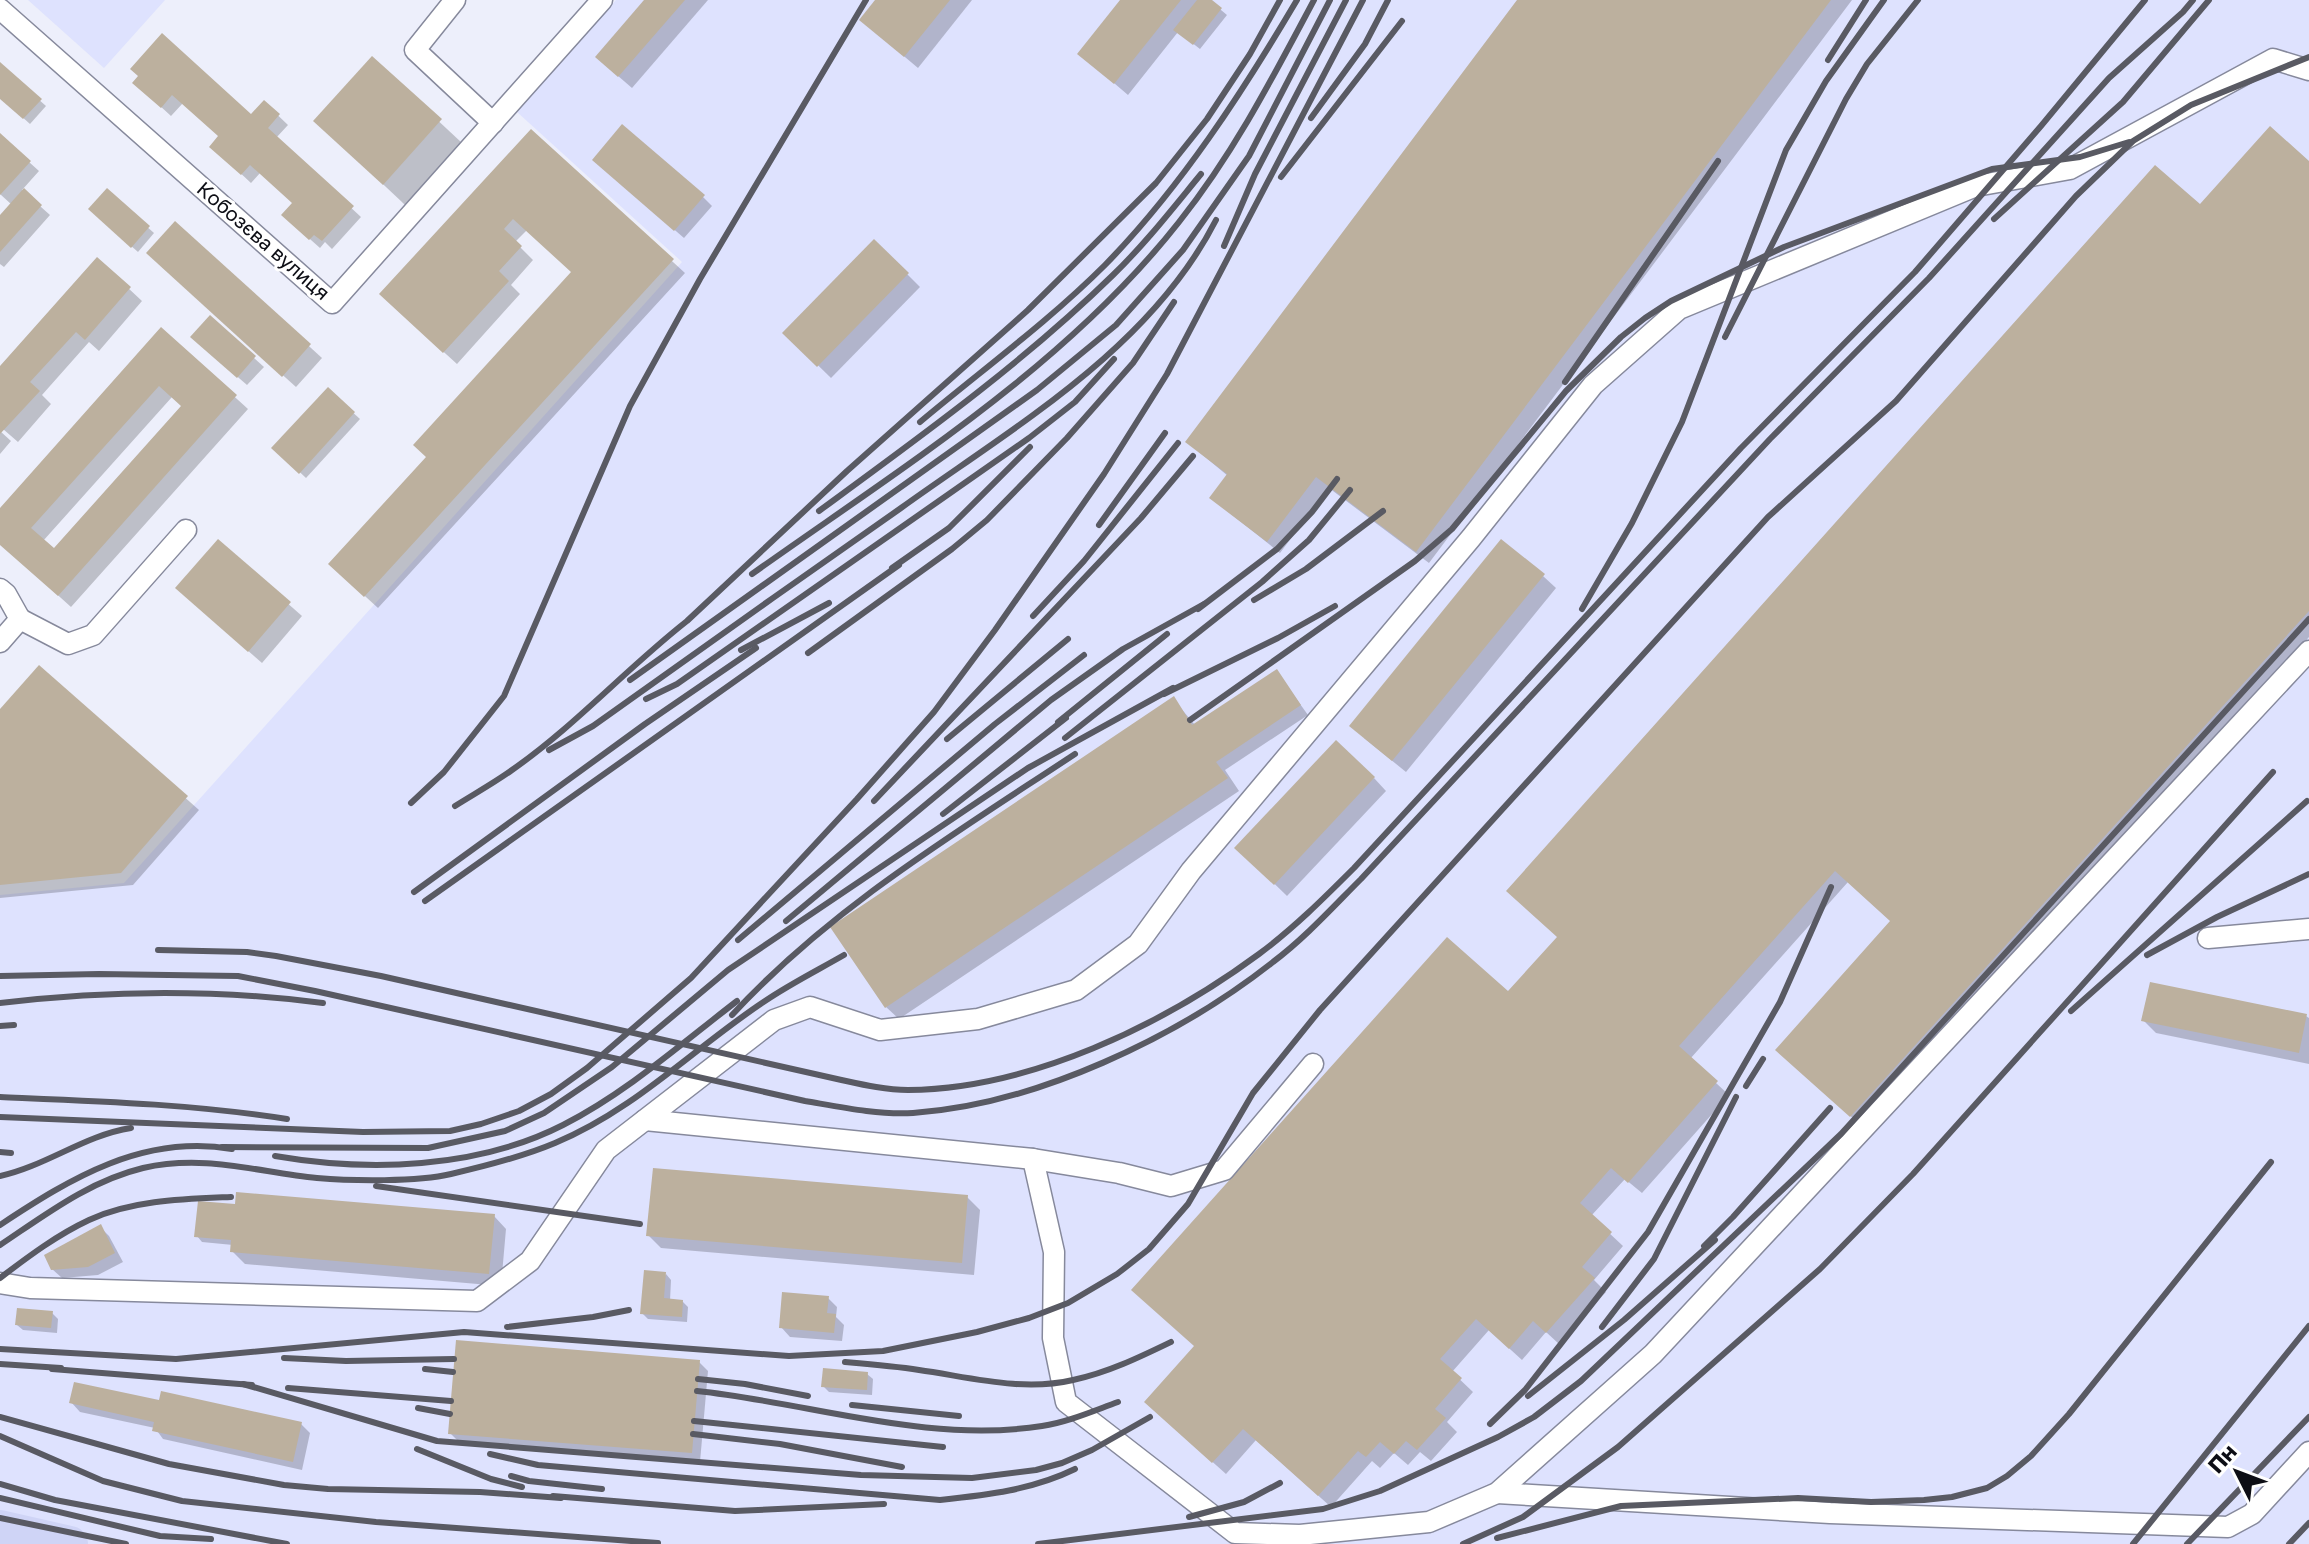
<svg xmlns="http://www.w3.org/2000/svg" width="2309" height="1544" font-family="'Golos Text',sans-serif">
<style>
.built{fill:#dee2fe}
.shadow{fill:#0003;fill-rule:evenodd}
.lines{fill:none;stroke-linecap:round;stroke-linejoin:round}
.river{stroke:#cfd4f6;stroke-width:36}
.building{fill:#bcb09e;fill-rule:evenodd}
.minor-casing{stroke:#86899c;stroke-width:23}
.minor{stroke:#fff;stroke-width:20}
.rail{stroke:#595a63;stroke-width:6}
.labels{text-anchor:middle;dominant-baseline:central;stroke-width:6;stroke-linejoin:round;paint-order:stroke}
.street-label{font-size:20px;fill:#0d0e15;stroke:#fff}
</style>
<rect width="100%" height="100%" fill="#edeffb"/>
<g class="built">
<path d="M28,0H165L104,68Z"/>
<path d="M616,0H2309V1544H21L0,1539V895L124,883L682,262L517,112Z"/>
</g>
<g class="shadow">
<path d="M646,0H708L632,88L610,69Z"/>
<path d="M878,0H972L918,68L861,20Z"/>
<path d="M1122,0H1209L1227,15L1200,49L1178,32L1128,95L1080,54Z"/>
<path d="M1520,0H1852L1429,563L1329,488L1280,553L1211,498L1228,476L1187,442Z"/>
<path d="M372,59L477,157L421,220L316,121Z"/>
<path d="M0,65L46,106L30,124L0,97Z"/>
<path d="M135,83L251,116L264,102L288,125L276,138L361,217L332,249L325,242L320,248L293,224L295,203L260,173L251,183L221,155V137L183,103L171,116Z"/>
<path d="M531,132L685,273L378,608L343,576L428,457L574,273L527,230L515,242L533,260L511,285L520,294L457,364L394,307Z"/>
<path d="M0,136L39,171L22,190L50,215L4,267L0,264V218L12,205L0,194Z"/>
<path d="M2309,163V637L1864,1128L1790,1062L1892,922L1848,882L1690,1059L1729,1095L1642,1193L1625,1179L1591,1216L1623,1246L1594,1280L1606,1292L1559,1344L1546,1332L1522,1360L1489,1330L1452,1372L1473,1392L1447,1422L1457,1432L1431,1461L1420,1452L1408,1465L1394,1453L1380,1468L1372,1461L1331,1507L1256,1440L1226,1474L1159,1414L1508,994L2200,207Z"/>
<path d="M604,169L703,197L712,206L684,238Z"/>
<path d="M107,191L154,233L138,252L96,215Z"/>
<path d="M175,224L322,358L296,387L161,266Z"/>
<path d="M875,242L920,287L831,378L785,333Z"/>
<path d="M97,259L142,301L99,351L89,342L42,395L51,404L18,442L3,429L0,431L11,441L0,454V369Z"/>
<path d="M210,318L264,367L247,385L202,346Z"/>
<path d="M161,330L248,409L71,607L0,543V511ZM172,397L183,406L54,551L43,541Z"/>
<path d="M328,390L360,419L306,478L274,448Z"/>
<path d="M218,542L302,616L262,663L190,600Z"/>
<path d="M1543,576L1556,588L1406,772L1364,738Z"/>
<path d="M39,668L199,810L133,885L0,898V712Z"/>
<path d="M1277,672L1308,715L1225,770L1239,791L899,1019L886,1007L1173,699L1195,725Z"/>
<path d="M1374,778L1386,791L1287,896L1250,860Z"/>
<path d="M2306,1016L2309,1018V1064L2156,1033L2144,1021Z"/>
<path d="M967,1197L980,1210L974,1275L661,1248L649,1236Z"/>
<path d="M494,1216L506,1229L501,1286L245,1264L232,1251L233,1245L202,1242L197,1236Z"/>
<path d="M100,1227L109,1236L123,1262L98,1275L62,1278L52,1269Z"/>
<path d="M666,1274L671,1280L670,1301L683,1302L688,1307L687,1322L648,1319L642,1313Z"/>
<path d="M828,1298L837,1307L836,1317L844,1325L842,1341L790,1337L781,1327Z"/>
<path d="M52,1313L58,1319L57,1333L23,1330L17,1325Z"/>
<path d="M699,1362L708,1371L700,1462L459,1442L450,1433Z"/>
<path d="M867,1374L873,1379L872,1395L829,1392L823,1386Z"/>
<path d="M71,1402H160L301,1424L310,1433L302,1470L163,1439L155,1428L80,1412Z"/>
</g>
<g class="lines">
<path class="river" d="M0,1528L70,1544"/>
</g>
<g class="building">
<path d="M644,0H685L618,77L595,57Z"/>
<path d="M875,0H950L904,57L859,20Z"/>
<path d="M1120,0H1181L1114,84L1077,54Z"/>
<path d="M1197,0H1212L1222,8L1193,45L1173,30Z"/>
<path d="M1517,0H1831L1416,552L1316,477L1267,542L1209,498L1227,474L1185,442Z"/>
<path d="M162,33L251,114L264,100L280,114L268,128L354,206L322,241L314,235L309,240L281,215L292,203L250,165L241,175L209,147L218,136L172,95L161,108L132,83L138,76L130,69Z"/>
<path d="M372,56L442,119L383,185L313,121Z"/>
<path d="M0,62L42,99L23,119L0,99Z"/>
<path d="M622,124L705,195L674,231L592,160Z"/>
<path d="M2270,126L2309,161V611L1850,1117L1775,1050L1890,921L1835,871L1679,1046L1718,1081L1628,1183L1611,1168L1580,1203L1612,1232L1582,1267L1595,1278L1546,1333L1533,1321L1509,1349L1476,1319L1440,1359L1462,1378L1435,1409L1446,1418L1417,1450L1406,1441L1394,1454L1380,1442L1366,1457L1358,1451L1318,1496L1243,1429L1212,1463L1144,1402L1194,1346L1131,1290L1447,937L1508,991L1557,937L1506,891L2155,165L2200,204Z"/>
<path d="M531,129L674,259L364,597L328,564L426,457L413,445L571,272L513,219L504,229L522,246L499,271L509,281L443,353L379,294Z"/>
<path d="M0,133L31,161L0,195Z"/>
<path d="M24,188L42,205L0,252V215Z"/>
<path d="M107,188L150,226L131,248L88,209Z"/>
<path d="M175,221L311,344L282,377L146,253Z"/>
<path d="M874,239L909,273L817,367L782,333Z"/>
<path d="M97,257L131,287L85,340L76,332L30,382L40,391L0,434V366Z"/>
<path d="M210,315L256,356L237,378L190,337Z"/>
<path d="M161,327L237,395L58,596L0,545V508ZM159,386L181,406L54,548L31,528Z"/>
<path d="M328,387L355,412L299,474L271,448Z"/>
<path d="M218,539L291,602L248,652L175,588Z"/>
<path d="M1501,539L1545,574L1392,761L1349,726Z"/>
<path d="M39,665L188,796L121,873L0,885V709Z"/>
<path d="M1277,669L1301,705L1216,762L1228,778L885,1008L830,927L1174,696L1192,725Z"/>
<path d="M1336,740L1375,777L1274,885L1234,848Z"/>
<path d="M2150,982L2307,1014L2299,1053L2141,1021Z"/>
<path d="M653,1168L968,1195L962,1263L646,1236Z"/>
<path d="M236,1192L495,1214L489,1274L230,1252L231,1240L194,1237L198,1201L235,1204Z"/>
<path d="M101,1224L115,1253L88,1267L51,1270L44,1255Z"/>
<path d="M644,1270L666,1272L664,1298L683,1300L682,1317L640,1314Z"/>
<path d="M782,1292L829,1296L827,1313L836,1314L834,1333L779,1328Z"/>
<path d="M17,1308L53,1311L51,1328L15,1325Z"/>
<path d="M456,1340L700,1360L692,1453L448,1434Z"/>
<path d="M823,1368L868,1372L867,1390L821,1387Z"/>
<path d="M74,1382L159,1400L161,1391L302,1422L293,1462L152,1431L154,1422L69,1403Z"/>
</g>
<g class="lines">
<defs>
<g id="minor">
<path d="M455,0L415,50L493,123"/>
<path d="M0,9L332,303L602,0"/>
<path d="M0,589L6,594L20,619L0,642"/>
<path d="M20,619L68,644L93,635L186,530"/>
<path d="M2208,938L2309,929"/>
<path d="M645,1120L1033,1159L1119,1173L1171,1186L1224,1170L1313,1064"/>
<path d="M1033,1159L1054,1252L1053,1338L1066,1402L1235,1533L1300,1535L1429,1522L1497,1493L1653,1354L2309,651"/>
<path d="M0,1283L30,1288L477,1301L530,1261L606,1150L774,1020L810,1007L880,1030L978,1019L1076,990L1138,944L1191,871L1471,538L1593,385L1679,309L1976,186L2070,169L2273,59L2309,70"/>
<path d="M1497,1493L1830,1513L2228,1527L2252,1514L2309,1452"/>
</g>
</defs>
<use href="#minor" class="minor-casing"/>
<use href="#minor" class="minor"/>
<g class="rail">
<path d="M1828,60L1866,0"/>
<path d="M1311,118L1365,44L1388,0"/>
<path d="M1281,177L1402,21"/>
<path d="M1994,219L2123,102L2209,0"/>
<path d="M1224,246L1255,174L1346,0"/>
<path d="M1725,337L1846,99L1867,64L1918,0"/>
<path d="M1565,382L1718,161"/>
<path d="M920,422C982,370 1048,322 1105,265C1181,187 1242,93 1297,0"/>
<path d="M819,511C920,437 1023,363 1113,275C1145,244 1173,208 1201,174"/>
<path d="M1099,525L1165,433"/>
<path d="M892,568L949,528L1030,447"/>
<path d="M752,574C901,468 1065,367 1179,222C1234,153 1273,77 1314,0"/>
<path d="M1254,600L1306,569L1383,511"/>
<path d="M1198,609L1277,549L1312,512L1337,479"/>
<path d="M1582,609L1632,523L1682,422L1786,150L1826,81L1884,0"/>
<path d="M1033,616L1084,561L1178,443"/>
<path d="M741,650L829,603"/>
<path d="M808,653L952,549L987,520L1067,438L1133,363L1174,302"/>
<path d="M630,680L1037,390L1116,325L1183,250L1249,156L1330,0"/>
<path d="M1164,694L1278,638L1335,606"/>
<path d="M646,699L677,684L1029,438L1075,402L1114,359"/>
<path d="M1190,720L1415,561L1452,529L1566,391L1621,337L1645,318L1671,301L1784,247L1992,169L2080,157L2129,142"/>
<path d="M1058,722L1167,634"/>
<path d="M1065,738L1262,582L1309,540L1350,490"/>
<path d="M947,739L1068,639"/>
<path d="M549,750L593,726C695,653 798,580 901,508C1015,426 1150,349 1216,220"/>
<path d="M874,801L1141,518L1193,456"/>
<path d="M411,803L444,772L504,696L630,406L700,279L866,0"/>
<path d="M455,806C474,794 494,783 512,770C575,726 627,668 687,621L847,471L1028,310L1156,183L1207,119L1250,54L1280,0"/>
<path d="M943,814L1066,718"/>
<path d="M414,892L645,724L756,648"/>
<path d="M425,901L899,565"/>
<path d="M786,921L1051,700L1123,649L1204,604"/>
<path d="M738,940L995,724L1084,655"/>
<path d="M158,950L247,952L276,956L381,976L837,1079C860,1084 884,1090 908,1090C1030,1089 1163,1025 1259,954C1294,928 1324,898 1354,868L1741,448L1915,272L2041,126L2145,0"/>
<path d="M2147,955L2217,917L2309,874"/>
<path d="M0,976L99,974L238,976L315,991L805,1101C840,1107 877,1115 913,1113C1035,1105 1178,1037 1273,962C1305,938 1333,907 1361,879L1770,439L1929,278L2109,78L2183,12L2193,0"/>
<path d="M0,1003C108,990 215,989 323,1003"/>
<path d="M2071,1011L2307,801"/>
<path d="M732,1015C831,908 954,834 1075,754"/>
<path d="M0,1026L14,1025"/>
<path d="M1746,1086L1763,1059"/>
<path d="M0,1097C96,1101 192,1104 287,1119"/>
<path d="M0,1117L363,1132L450,1131L481,1124L519,1111L551,1094L587,1068L691,978L857,799L934,712L995,630L1104,474L1167,374L1363,0"/>
<path d="M222,1147L428,1148L505,1131L544,1113L612,1067L728,970L1028,768L1173,688"/>
<path d="M0,1152L11,1153"/>
<path d="M275,1156C368,1172 477,1169 563,1125C626,1093 681,1044 737,1001"/>
<path d="M0,1176C46,1166 85,1135 131,1128"/>
<path d="M376,1186L640,1224"/>
<path d="M0,1225C71,1178 143,1134 232,1149"/>
<path d="M0,1245C45,1215 89,1181 143,1168C205,1154 257,1172 317,1178C352,1181 417,1182 451,1174C486,1166 522,1157 555,1143C635,1110 695,1047 765,1001C790,984 818,970 844,955"/>
<path d="M1704,1246L1733,1217L1830,1108"/>
<path d="M0,1278C29,1256 57,1235 89,1220C132,1200 185,1199 231,1197"/>
<path d="M507,1327L593,1317L629,1310"/>
<path d="M1602,1327L1654,1259L1736,1097"/>
<path d="M0,1349L176,1359L464,1332L789,1356L883,1351L977,1332L1029,1318L1068,1303L1117,1274L1149,1249L1188,1204L1253,1093L1320,1010L1768,517L1896,401L2076,196L2133,141L2191,105L2309,57"/>
<path d="M284,1358L346,1361L454,1359"/>
<path d="M845,1362C869,1364 894,1366 919,1370C969,1377 1022,1392 1073,1380C1107,1373 1140,1357 1171,1342"/>
<path d="M0,1364L61,1368"/>
<path d="M52,1369L252,1385"/>
<path d="M425,1369L453,1372"/>
<path d="M698,1379L745,1384L808,1396"/>
<path d="M243,1384L437,1441L861,1475L972,1478L1036,1470L1062,1463L1092,1450L1150,1417"/>
<path d="M288,1388L451,1401"/>
<path d="M697,1391C811,1403 927,1444 1042,1426C1068,1422 1093,1411 1118,1402"/>
<path d="M1528,1396L1624,1320L1715,1240"/>
<path d="M852,1405L959,1416"/>
<path d="M418,1408L450,1414"/>
<path d="M0,1417L169,1464L284,1485L328,1489L480,1492L561,1498"/>
<path d="M694,1421L943,1447"/>
<path d="M1490,1424L1525,1390L1648,1232L1780,1002L1831,887"/>
<path d="M693,1434L780,1444L902,1467"/>
<path d="M0,1436L103,1481L182,1501L376,1522L658,1543"/>
<path d="M417,1449L491,1479L522,1487"/>
<path d="M490,1454L538,1465L940,1500C987,1495 1032,1490 1075,1469"/>
<path d="M511,1476L529,1481L602,1489"/>
<path d="M0,1484L55,1500L287,1544"/>
<path d="M553,1496L735,1511L884,1504"/>
<path d="M0,1498L160,1536L211,1539"/>
<path d="M1189,1517L1244,1502L1280,1483"/>
<path d="M0,1518L126,1544"/>
<path d="M1497,1538L1621,1506L1798,1498L1871,1502L1924,1500L1952,1497L1987,1488L2007,1476L2031,1456L2069,1414L2271,1162"/>
<path d="M1038,1544L1323,1509L1380,1491L1498,1437L1534,1417L1581,1381L1841,1134L2309,619"/>
<path d="M1463,1544L1523,1517L1618,1447L1820,1269L1913,1174L2273,772"/>
<path d="M2133,1544L2309,1326"/>
<path d="M2187,1544L2309,1417"/>
<path d="M2289,1544L2309,1523"/>
</g>
</g>
<g class="labels">
<g class="street-label">
<text transform="translate(264 240) rotate(41)">Кобозєва вулиця</text>
</g>
</g>
<g transform="translate(2237 1472) rotate(312)" stroke="#ffffff" stroke-width="6" paint-order="stroke">
<path d="M0-6L14 30L0 20L-14 30Z" fill="#0d0e15"/>
<text y="-12" font-size="22" font-weight="bold" text-anchor="middle" fill="#0d0e15">Пн</text>
</g>
</svg>
